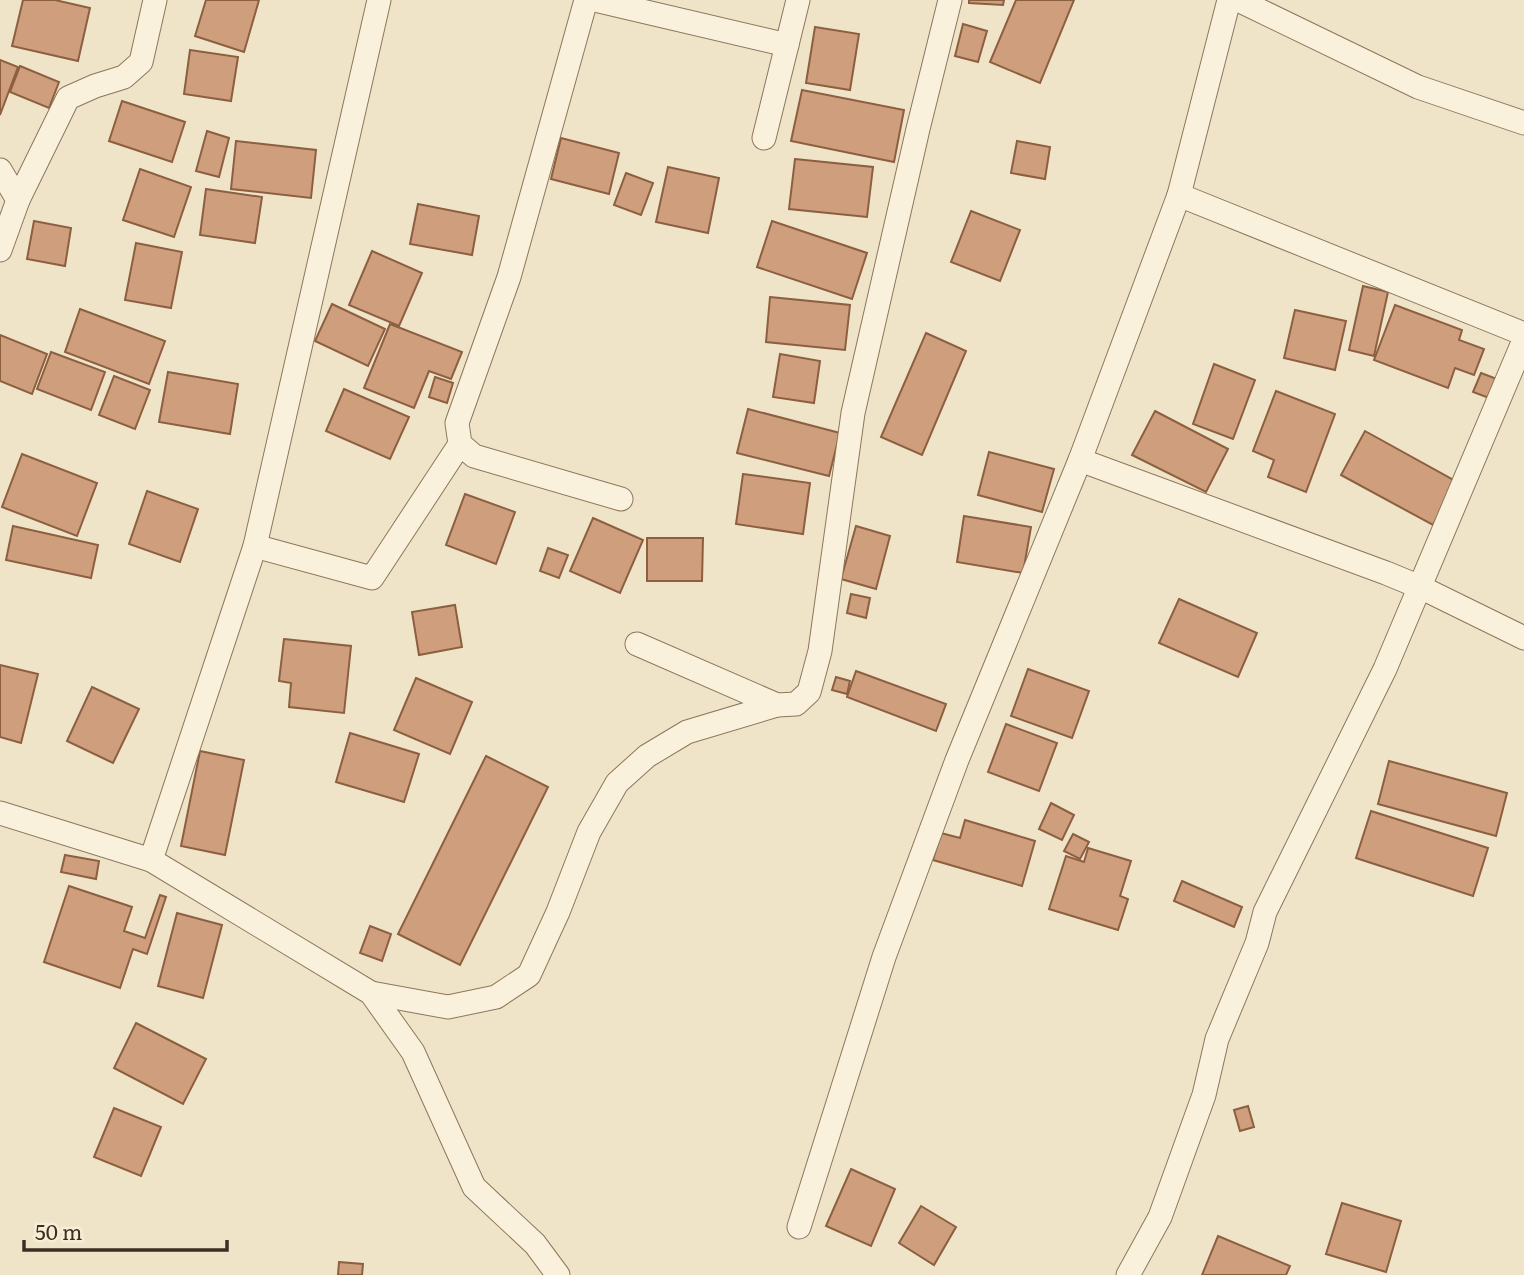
<svg xmlns="http://www.w3.org/2000/svg" width="1524" height="1275" font-family="Literata,serif">
<style>
.building{fill:#cf9f7d;stroke:#8d5f41;stroke-width:2}
.lines{fill:none;stroke-linecap:round;stroke-linejoin:round}
.street-casing{stroke:#8d765c;stroke-width:25}
.street{stroke:#faf1dc;stroke-width:23}
</style>
<rect width="100%" height="100%" fill="#f0e4c8"/>
<g class="building">
<path d="M23,0H55L90,8L78,61L12,46Z"/>
<path d="M206,0H259L244,52L195,36Z"/>
<path d="M969,0H1004L1003,5L969,3Z"/>
<path d="M1016,0H1074L1040,83L990,62Z"/>
<path d="M963,24L987,31L978,62L955,56Z"/>
<path d="M815,27L859,34L850,90L806,83Z"/>
<path d="M190,50L238,57L231,101L184,94Z"/>
<path d="M0,60L18,67L0,115Z"/>
<path d="M20,66L59,82L49,108L10,92Z"/>
<path d="M802,90L904,110L894,162L791,141Z"/>
<path d="M122,101L185,122L172,162L109,141Z"/>
<path d="M207,131L229,138L219,177L196,171Z"/>
<path d="M561,138L619,153L609,194L551,179Z"/>
<path d="M236,141L316,150L311,198L231,189Z"/>
<path d="M1017,141L1050,147L1045,179L1011,173Z"/>
<path d="M795,159L873,167L867,217L789,209Z"/>
<path d="M668,167L719,178L708,233L656,222Z"/>
<path d="M140,169L191,187L174,237L123,220Z"/>
<path d="M626,173L653,183L641,215L614,205Z"/>
<path d="M206,189L262,197L255,243L200,235Z"/>
<path d="M418,204L479,216L472,255L410,244Z"/>
<path d="M971,211L1020,230L1000,281L951,262Z"/>
<path d="M34,221L71,228L65,266L27,259Z"/>
<path d="M772,221L867,253L852,299L757,267Z"/>
<path d="M136,243L182,252L171,308L125,300Z"/>
<path d="M372,251L422,273L399,326L349,305Z"/>
<path d="M1363,286L1388,292L1374,356L1349,350Z"/>
<path d="M770,297L850,305L845,350L766,342Z"/>
<path d="M332,304L385,329L368,366L315,341Z"/>
<path d="M1395,305L1462,330L1459,340L1484,349L1474,375L1455,368L1448,388L1374,360Z"/>
<path d="M80,309L165,341L149,384L65,352Z"/>
<path d="M1295,310L1346,321L1335,370L1284,358Z"/>
<path d="M390,324L462,352L451,379L429,371L414,408L364,388Z"/>
<path d="M926,333L966,351L922,455L881,437Z"/>
<path d="M0,335L47,354L32,394L0,381Z"/>
<path d="M51,352L105,372L91,410L37,389Z"/>
<path d="M780,354L820,361L814,403L773,397Z"/>
<path d="M1214,364L1255,380L1233,439L1193,424Z"/>
<path d="M168,372L238,384L230,434L159,422Z"/>
<path d="M1481,373L1497,379L1489,398L1473,392Z"/>
<path d="M114,376L150,390L135,429L99,415Z"/>
<path d="M435,377L453,383L447,403L429,397Z"/>
<path d="M344,389L409,417L390,459L326,431Z"/>
<path d="M1276,391L1335,414L1306,492L1268,477L1274,460L1253,451Z"/>
<path d="M748,409L840,433L829,476L737,453Z"/>
<path d="M1155,411L1228,449L1206,492L1132,455Z"/>
<path d="M1365,431L1457,482L1433,525L1341,475Z"/>
<path d="M989,452L1054,469L1042,512L978,495Z"/>
<path d="M22,454L97,483L77,536L2,507Z"/>
<path d="M743,474L810,483L803,534L736,524Z"/>
<path d="M147,491L198,509L180,562L129,544Z"/>
<path d="M465,494L515,512L496,564L446,545Z"/>
<path d="M964,516L1031,527L1023,573L957,562Z"/>
<path d="M593,518L643,540L620,593L570,571Z"/>
<path d="M13,526L98,545L91,578L6,560Z"/>
<path d="M856,526L890,536L876,589L841,579Z"/>
<path d="M647,538H703L702,581H647Z"/>
<path d="M548,548L568,555L559,578L540,571Z"/>
<path d="M851,594L870,598L866,618L847,613Z"/>
<path d="M1179,599L1257,633L1238,677L1159,643Z"/>
<path d="M455,605L462,647L419,655L412,612Z"/>
<path d="M284,639L351,646L344,713L289,707L291,683L279,681Z"/>
<path d="M0,665L38,674L21,743L0,737Z"/>
<path d="M1028,669L1089,691L1072,738L1011,716Z"/>
<path d="M856,671L946,704L936,731L847,697Z"/>
<path d="M836,677L850,681L847,694L832,690Z"/>
<path d="M416,678L472,702L450,754L394,730Z"/>
<path d="M92,687L139,709L113,763L67,741Z"/>
<path d="M1006,724L1057,743L1039,791L988,772Z"/>
<path d="M350,733L419,754L404,802L336,782Z"/>
<path d="M200,751L244,760L225,855L181,846Z"/>
<path d="M486,756L548,787L460,965L398,934Z"/>
<path d="M1389,761L1507,793L1496,836L1378,804Z"/>
<path d="M1051,803L1074,815L1062,840L1039,829Z"/>
<path d="M1371,811L1488,848L1473,896L1356,858Z"/>
<path d="M965,820L1035,841L1022,886L933,860L941,833L960,838Z"/>
<path d="M1073,834L1089,842L1080,859L1064,851Z"/>
<path d="M1088,848L1131,861L1120,896L1128,899L1118,930L1049,909L1066,856L1084,862Z"/>
<path d="M65,855L99,861L96,879L61,872Z"/>
<path d="M1182,881L1242,907L1234,927L1174,901Z"/>
<path d="M69,886L132,907L124,931L145,938L160,895L166,897L147,954L133,949L120,988L44,962Z"/>
<path d="M177,913L222,925L203,998L158,986Z"/>
<path d="M370,926L391,934L382,961L360,953Z"/>
<path d="M136,1023L206,1059L183,1104L114,1068Z"/>
<path d="M1248,1106L1254,1127L1240,1131L1234,1110Z"/>
<path d="M114,1108L161,1127L141,1176L94,1157Z"/>
<path d="M851,1169L895,1189L871,1246L826,1226Z"/>
<path d="M1342,1203L1401,1221L1386,1272L1326,1254Z"/>
<path d="M921,1206L956,1227L934,1265L899,1243Z"/>
<path d="M1218,1236L1290,1266L1286,1275H1202Z"/>
<path d="M339,1262L363,1264L362,1275H338Z"/>
</g>
<g class="lines">
<defs>
<g id="street">
<path d="M586,0L509,277L457,423L460,444L474,456L621,499"/>
<path d="M595,0L787,45"/>
<path d="M1238,0L1418,87L1524,123"/>
<path d="M764,138L798,0"/>
<path d="M0,170L18,200"/>
<path d="M1179,195L1524,334"/>
<path d="M0,250L18,200L68,98L95,86L124,77L141,62L155,0"/>
<path d="M1080,460L1386,573L1420,587L1524,638"/>
<path d="M255,546L372,578L460,444"/>
<path d="M637,644L777,705L796,704L809,692L820,651L853,413L918,129L950,0"/>
<path d="M0,813L151,860L371,993L413,1052L474,1187L535,1244L558,1275"/>
<path d="M151,860L255,546L379,0"/>
<path d="M371,993L448,1007L496,997L529,975L558,912L589,832L617,783L647,756L687,732L777,705"/>
<path d="M799,1227L884,957L957,760L1080,460L1179,195L1229,0"/>
<path d="M1128,1275L1160,1217L1204,1095L1217,1039L1257,943L1265,912L1385,669L1524,340"/>
</g>
</defs>
<use href="#street" class="street-casing"/>
<use href="#street" class="street"/>
</g>
<path d="M24 1240v10h203v-10" fill="none" stroke="#3d2e20" stroke-width="3.5"/>
<text x="35" y="1240" font-size="21" fill="#3d2e20" stroke="#f7eed8" stroke-width="5" paint-order="stroke">50 m</text>
</svg>
